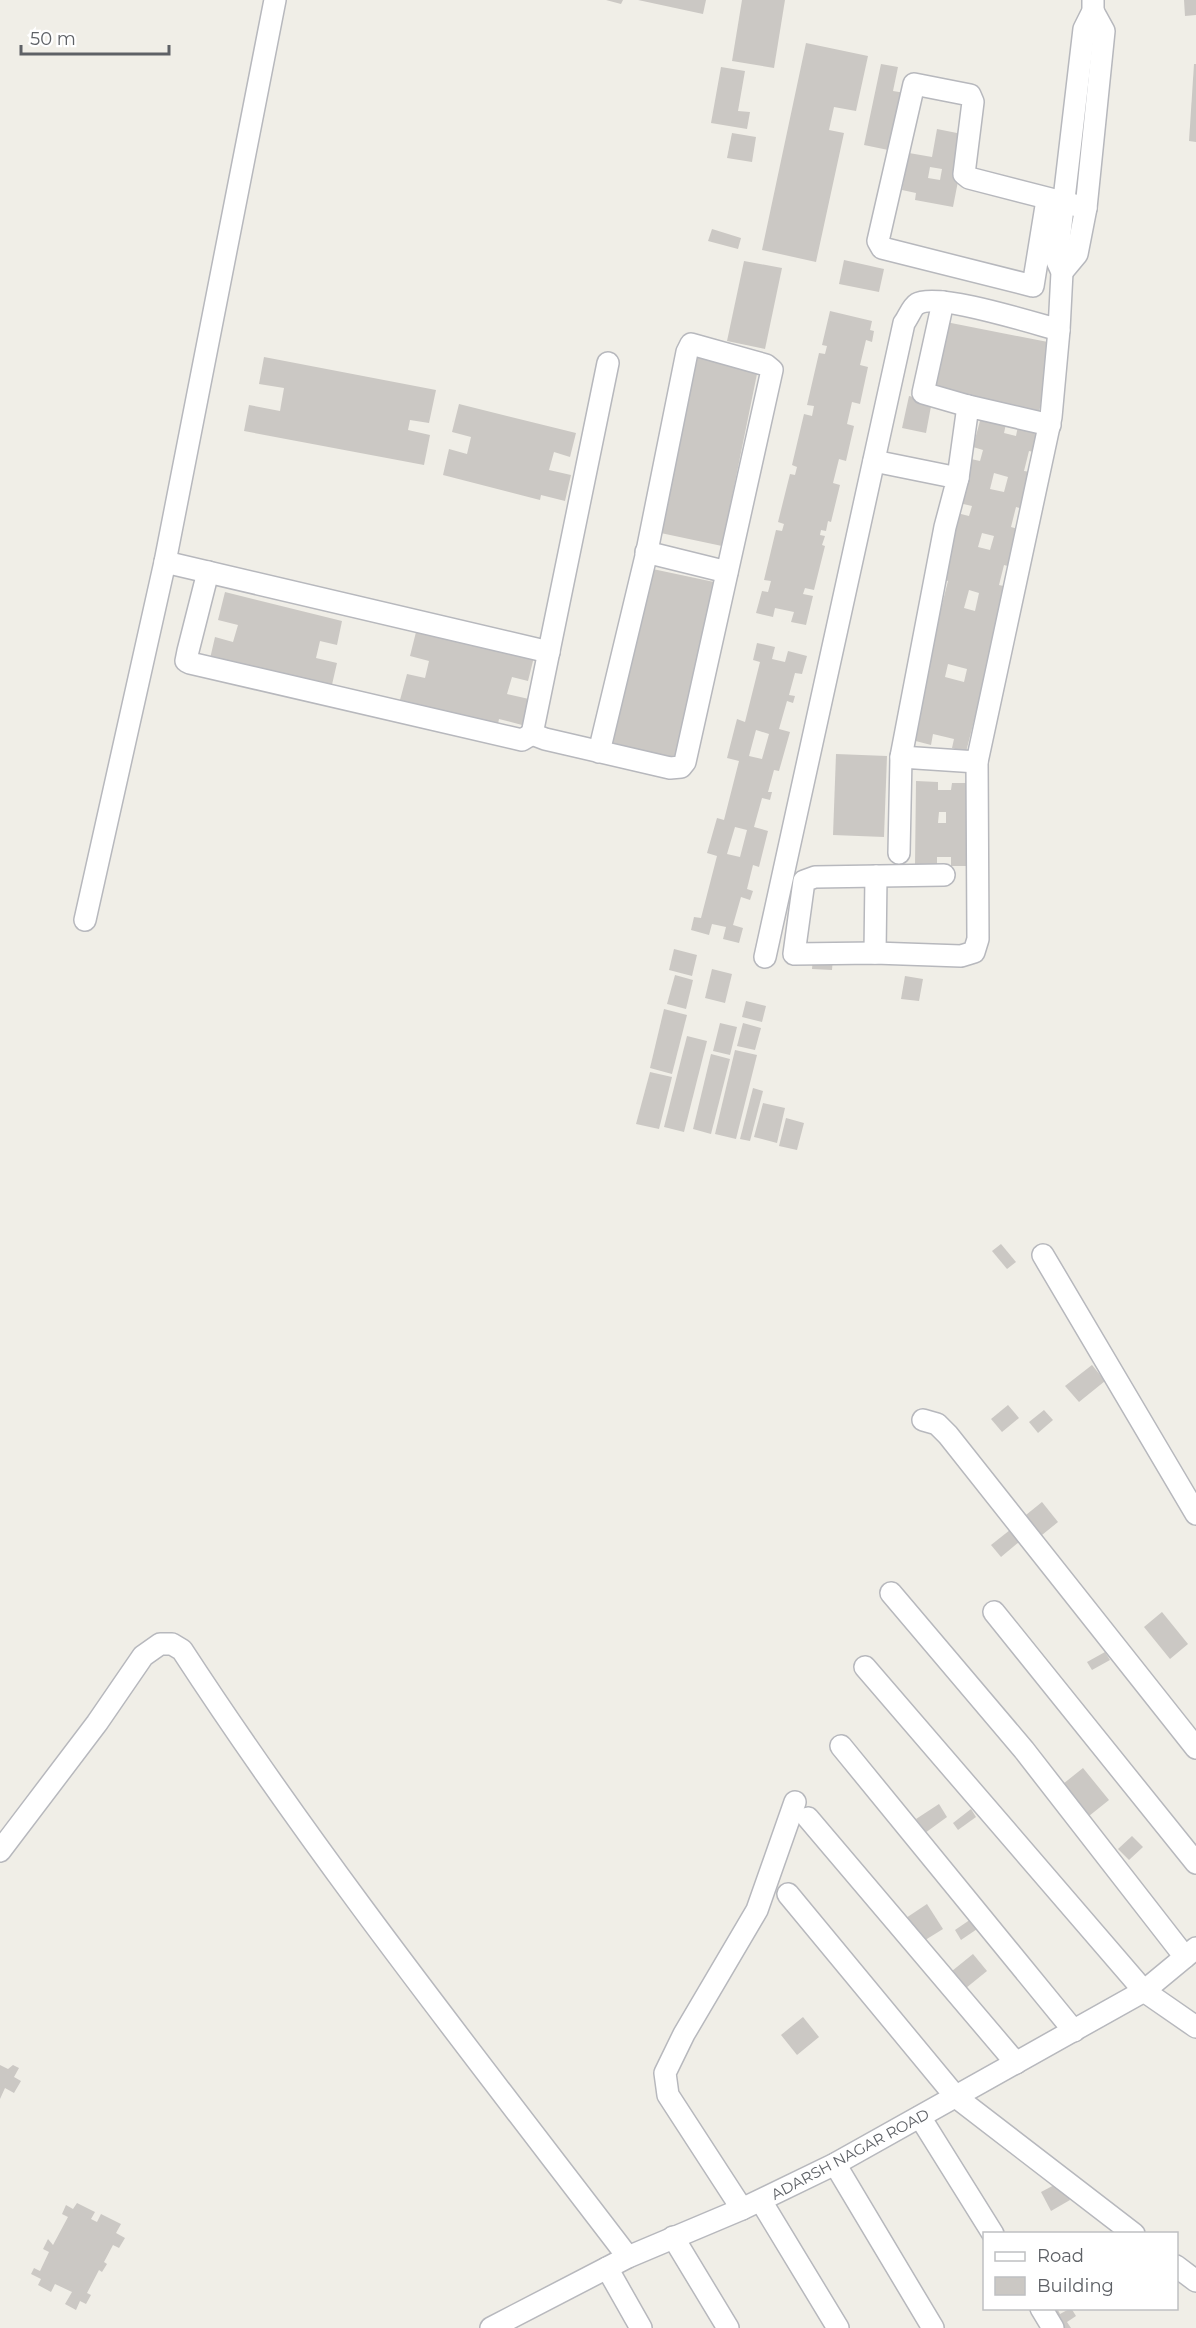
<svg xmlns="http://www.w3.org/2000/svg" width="1196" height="2328" font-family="Montserrat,sans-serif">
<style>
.building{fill:#cbc8c4;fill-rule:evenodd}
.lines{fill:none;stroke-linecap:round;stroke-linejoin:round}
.street-casing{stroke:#b7b8bd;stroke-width:24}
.street{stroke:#fff;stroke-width:21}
.labels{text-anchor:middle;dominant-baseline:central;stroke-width:5;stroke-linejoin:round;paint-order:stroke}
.street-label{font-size:15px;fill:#5e6166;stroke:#fff}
</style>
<rect width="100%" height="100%" fill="#f0eee7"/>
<g class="building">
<path d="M606,0H623L621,4Z"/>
<path d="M638,0H706L703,14Z"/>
<path d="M742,0H785L774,68L732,61Z"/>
<path d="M1184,0H1196V15L1185,16Z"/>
<path d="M806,43L868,56L856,111L834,107L829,130L844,133L816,262L762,250Z"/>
<path d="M881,64L898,67L893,91L905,93L893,151L864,145Z"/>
<path d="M1194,64H1196V142L1189,141Z"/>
<path d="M721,67L745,71L738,111L750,112L747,129L711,123Z"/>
<path d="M937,129L967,135L953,207L915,200L916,193L902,190L909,153L932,157ZM930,167L942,169L940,180L928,178Z"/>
<path d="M732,133L756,137L752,162L727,158Z"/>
<path d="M712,229L741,238L738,249L708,241Z"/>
<path d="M844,260L884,269L879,292L839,284Z"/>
<path d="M744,261L782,268L765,349L727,341Z"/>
<path d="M830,311L872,321L870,330L874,331L872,342L866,340L860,365L868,367L860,404L852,402L847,424L854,426L846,461L839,459L833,483L840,485L831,522L828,521L826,531L821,530L820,535L825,536L822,545L825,546L814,590L805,588L803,594L813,596L806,625L791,622L794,612L775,608L773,617L756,613L762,591L768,592L771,581L764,580L776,530L782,531L784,524L778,522L790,474L795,475L797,467L792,465L804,414L812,416L814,406L807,405L819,353L825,354L827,346L822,345Z"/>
<path d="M946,322L1053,343L1039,412L933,391Z"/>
<path d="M693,356L758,369L722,546L656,532Z"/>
<path d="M264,357L436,390L429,423L410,420L408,430L430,435L424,465L244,431L249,405L280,411L284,388L259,384Z"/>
<path d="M909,396L932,401L926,433L902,428Z"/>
<path d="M459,404L576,433L570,457L554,452L549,470L571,475L565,501L541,495L540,500L443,475L449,449L467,454L471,437L452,432Z"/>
<path d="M981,417L1006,424L1004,433L1016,436L1018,426L1041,432L1034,452L1029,451L1024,471L1031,472L1023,509L1016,507L1011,527L1018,529L1011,567L1004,565L999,585L1008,587L966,752L952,748L954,739L933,734L931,745L908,739L948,581L940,578L957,513L969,516L972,506L959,503L971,459L980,461L983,450L973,447ZM994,473L1008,477L1004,492L990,489ZM982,533L994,536L990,550L978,547ZM969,590L979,593L975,611L964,608ZM948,664L967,669L964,682L945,677Z"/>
<path d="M648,568L714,582L678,759L612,745Z"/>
<path d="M225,592L342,621L337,645L320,641L316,658L337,663L331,689L209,663L215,637L233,642L238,625L218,620Z"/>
<path d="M417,628L534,657L528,681L512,677L507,694L529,699L522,725L499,719L498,724L400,700L407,674L425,678L429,661L410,656Z"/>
<path d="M757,643L775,647L772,659L785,662L788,651L807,656L802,674L795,673L789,695L795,696L793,703L787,701L779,729L790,732L779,771L774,770L768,792H772L770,800L762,798L754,827L768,831L759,867L753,865L747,889L753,891L750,900L741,897L733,925L743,928L739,943L723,939L726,927L712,924L709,935L691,930L694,917L701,918L717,856L707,853L717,818L724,820L739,761L727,758L737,719L745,722L760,662L753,660ZM756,730L769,734L762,759L749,756ZM735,827L747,830L740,857L727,854Z"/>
<path d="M836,754L887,756L884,837L833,835Z"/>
<path d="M916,781L938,782V790H951L952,783H974L973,866H951V857H937V866L915,865ZM939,812H946V823H938Z"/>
<path d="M674,949L697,955L692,976L669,970Z"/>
<path d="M813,957L833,958L832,970L812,969Z"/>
<path d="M712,969L732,974L725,1003L705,998Z"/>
<path d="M675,975L693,980L686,1009L667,1004Z"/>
<path d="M905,976L923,979L919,1001L901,999Z"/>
<path d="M746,1001L766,1006L762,1022L742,1017Z"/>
<path d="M664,1009L687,1015L672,1074L650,1068Z"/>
<path d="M720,1023L737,1027L730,1055L713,1051Z"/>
<path d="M743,1023L761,1028L755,1050L737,1046Z"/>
<path d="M687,1036L707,1041L684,1132L664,1127Z"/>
<path d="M735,1050L757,1055L736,1139L715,1134Z"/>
<path d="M711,1054L730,1059L711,1134L693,1129Z"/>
<path d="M650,1072L672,1077L659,1129L636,1124Z"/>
<path d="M753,1088L763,1091L750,1141L740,1139Z"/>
<path d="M763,1103L785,1108L777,1143L754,1137Z"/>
<path d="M786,1118L804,1123L797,1150L779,1146Z"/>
<path d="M1001,1244L1016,1262L1007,1269L992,1251Z"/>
<path d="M1092,1365L1105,1381L1079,1402L1065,1386Z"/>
<path d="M1008,1405L1019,1418L1002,1432L991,1419Z"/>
<path d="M1044,1410L1053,1420L1038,1433L1029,1422Z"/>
<path d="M1042,1502L1058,1522L1037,1539L1021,1519Z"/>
<path d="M1015,1526L1025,1537L1001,1557L991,1545Z"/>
<path d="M1162,1612L1188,1644L1170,1659L1144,1627Z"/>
<path d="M1105,1652L1110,1660L1092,1670L1087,1662Z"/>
<path d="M1083,1768L1109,1800L1089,1816L1063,1784Z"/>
<path d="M939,1804L947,1817L925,1833L916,1819Z"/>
<path d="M971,1809L976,1817L958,1830L953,1823Z"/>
<path d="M1132,1836L1143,1847L1129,1860L1118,1849Z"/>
<path d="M927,1904L943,1929L922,1942L906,1918Z"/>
<path d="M977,1915L983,1925L961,1940L955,1930Z"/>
<path d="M973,1954L987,1971L966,1988L952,1971Z"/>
<path d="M803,2017L819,2037L797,2055L781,2035Z"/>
<path d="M0,2065L8,2069L13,2065L19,2068L14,2077L21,2081L14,2093L5,2088L0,2099Z"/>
<path d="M1060,2182L1070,2200L1051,2211L1041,2192Z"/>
<path d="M77,2203L95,2212L91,2219L97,2222L101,2214L121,2224L116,2233L125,2238L119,2248L113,2245L104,2262L107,2264L102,2272L99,2270L87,2293L91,2295L86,2304L80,2301L76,2310L65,2304L72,2292L55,2284L51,2292L38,2285L41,2279L31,2274L34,2268L40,2271L49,2252L43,2249L48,2239L53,2245L68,2217L62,2214L66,2205L73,2209Z"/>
<path d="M1048,2308H1057L1060,2314L1071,2308L1076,2316L1067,2322L1071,2328H1060Z"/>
</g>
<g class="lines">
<defs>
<g id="street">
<path d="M1047,200L1033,286L882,248L878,241L914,84L970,95L973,102L964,174L969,178L1086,208"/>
<path d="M1062,272L1077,254L1086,208L1104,31L1093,11"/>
<path d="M943,302L923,393L968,406"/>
<path d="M874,461L958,478L945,527L901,757"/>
<path d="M958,478L968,406L1050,425"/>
<path d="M646,552L727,572"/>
<path d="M165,562L549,652"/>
<path d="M208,572L188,651L186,661L190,663L522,740L532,734"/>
<path d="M599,752L646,556L687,352L691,344L766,365L772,370L685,762L681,767L670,768L545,739L532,734L608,363"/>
<path d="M899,853L901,757L977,762"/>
<path d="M944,875L815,877L804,881L794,954L875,953L961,956L974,952L978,939L977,762L1051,417L1059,330"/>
<path d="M85,920L165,562L275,0"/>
<path d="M875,953L876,876"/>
<path d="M765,957L904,323C908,318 912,307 917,304C936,292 1033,323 1059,330L1062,272L1057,261L1058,250L1084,29L1093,11V0"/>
<path d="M1043,1255L1196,1514"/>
<path d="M923,1420L937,1424L948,1435L1196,1748"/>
<path d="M891,1593L1024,1750L1185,1957"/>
<path d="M994,1612L1196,1863"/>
<path d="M865,1667L1144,1991L1196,2027"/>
<path d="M841,1746L1074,2031"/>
<path d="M808,1818L1016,2063"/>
<path d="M0,1851L97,1723L143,1656L160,1644H172L182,1650C319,1860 476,2058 628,2257"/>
<path d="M788,1894L956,2097L1134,2234"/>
<path d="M920,2117L993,2234"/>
<path d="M835,2164L933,2328"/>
<path d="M761,2201L838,2328"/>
<path d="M742,2209L668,2095L665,2073L684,2034L757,1910L795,1802"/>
<path d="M673,2237L728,2328"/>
<path d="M1176,2266L1196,2281"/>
<path d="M607,2268L641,2328"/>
<path d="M1041,2308L1053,2328"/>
<path d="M491,2328L628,2257L742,2209L835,2164L1144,1991L1196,1948"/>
</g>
</defs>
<use href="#street" class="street-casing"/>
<use href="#street" class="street"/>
</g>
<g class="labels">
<g class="street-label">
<text transform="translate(850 2154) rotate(-28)">ADARSH NAGAR ROAD</text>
</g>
</g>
<rect x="983" y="2232" width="195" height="78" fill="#ffffff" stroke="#bfc0c2" stroke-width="1.5"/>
<rect x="995" y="2252" width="30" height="9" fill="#ffffff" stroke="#bfc0c2" stroke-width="1.5"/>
<text x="1037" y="2262" font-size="18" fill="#5e6166">Road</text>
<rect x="995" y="2277" width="30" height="18" fill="#cbc8c4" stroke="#bfc0c2" stroke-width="1.5"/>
<text x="1037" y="2292" font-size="18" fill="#5e6166">Building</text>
<path d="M21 45v9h148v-9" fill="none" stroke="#5e6166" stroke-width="3"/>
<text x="30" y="45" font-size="18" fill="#5e6166" stroke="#ffffff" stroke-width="4.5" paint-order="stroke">50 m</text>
</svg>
